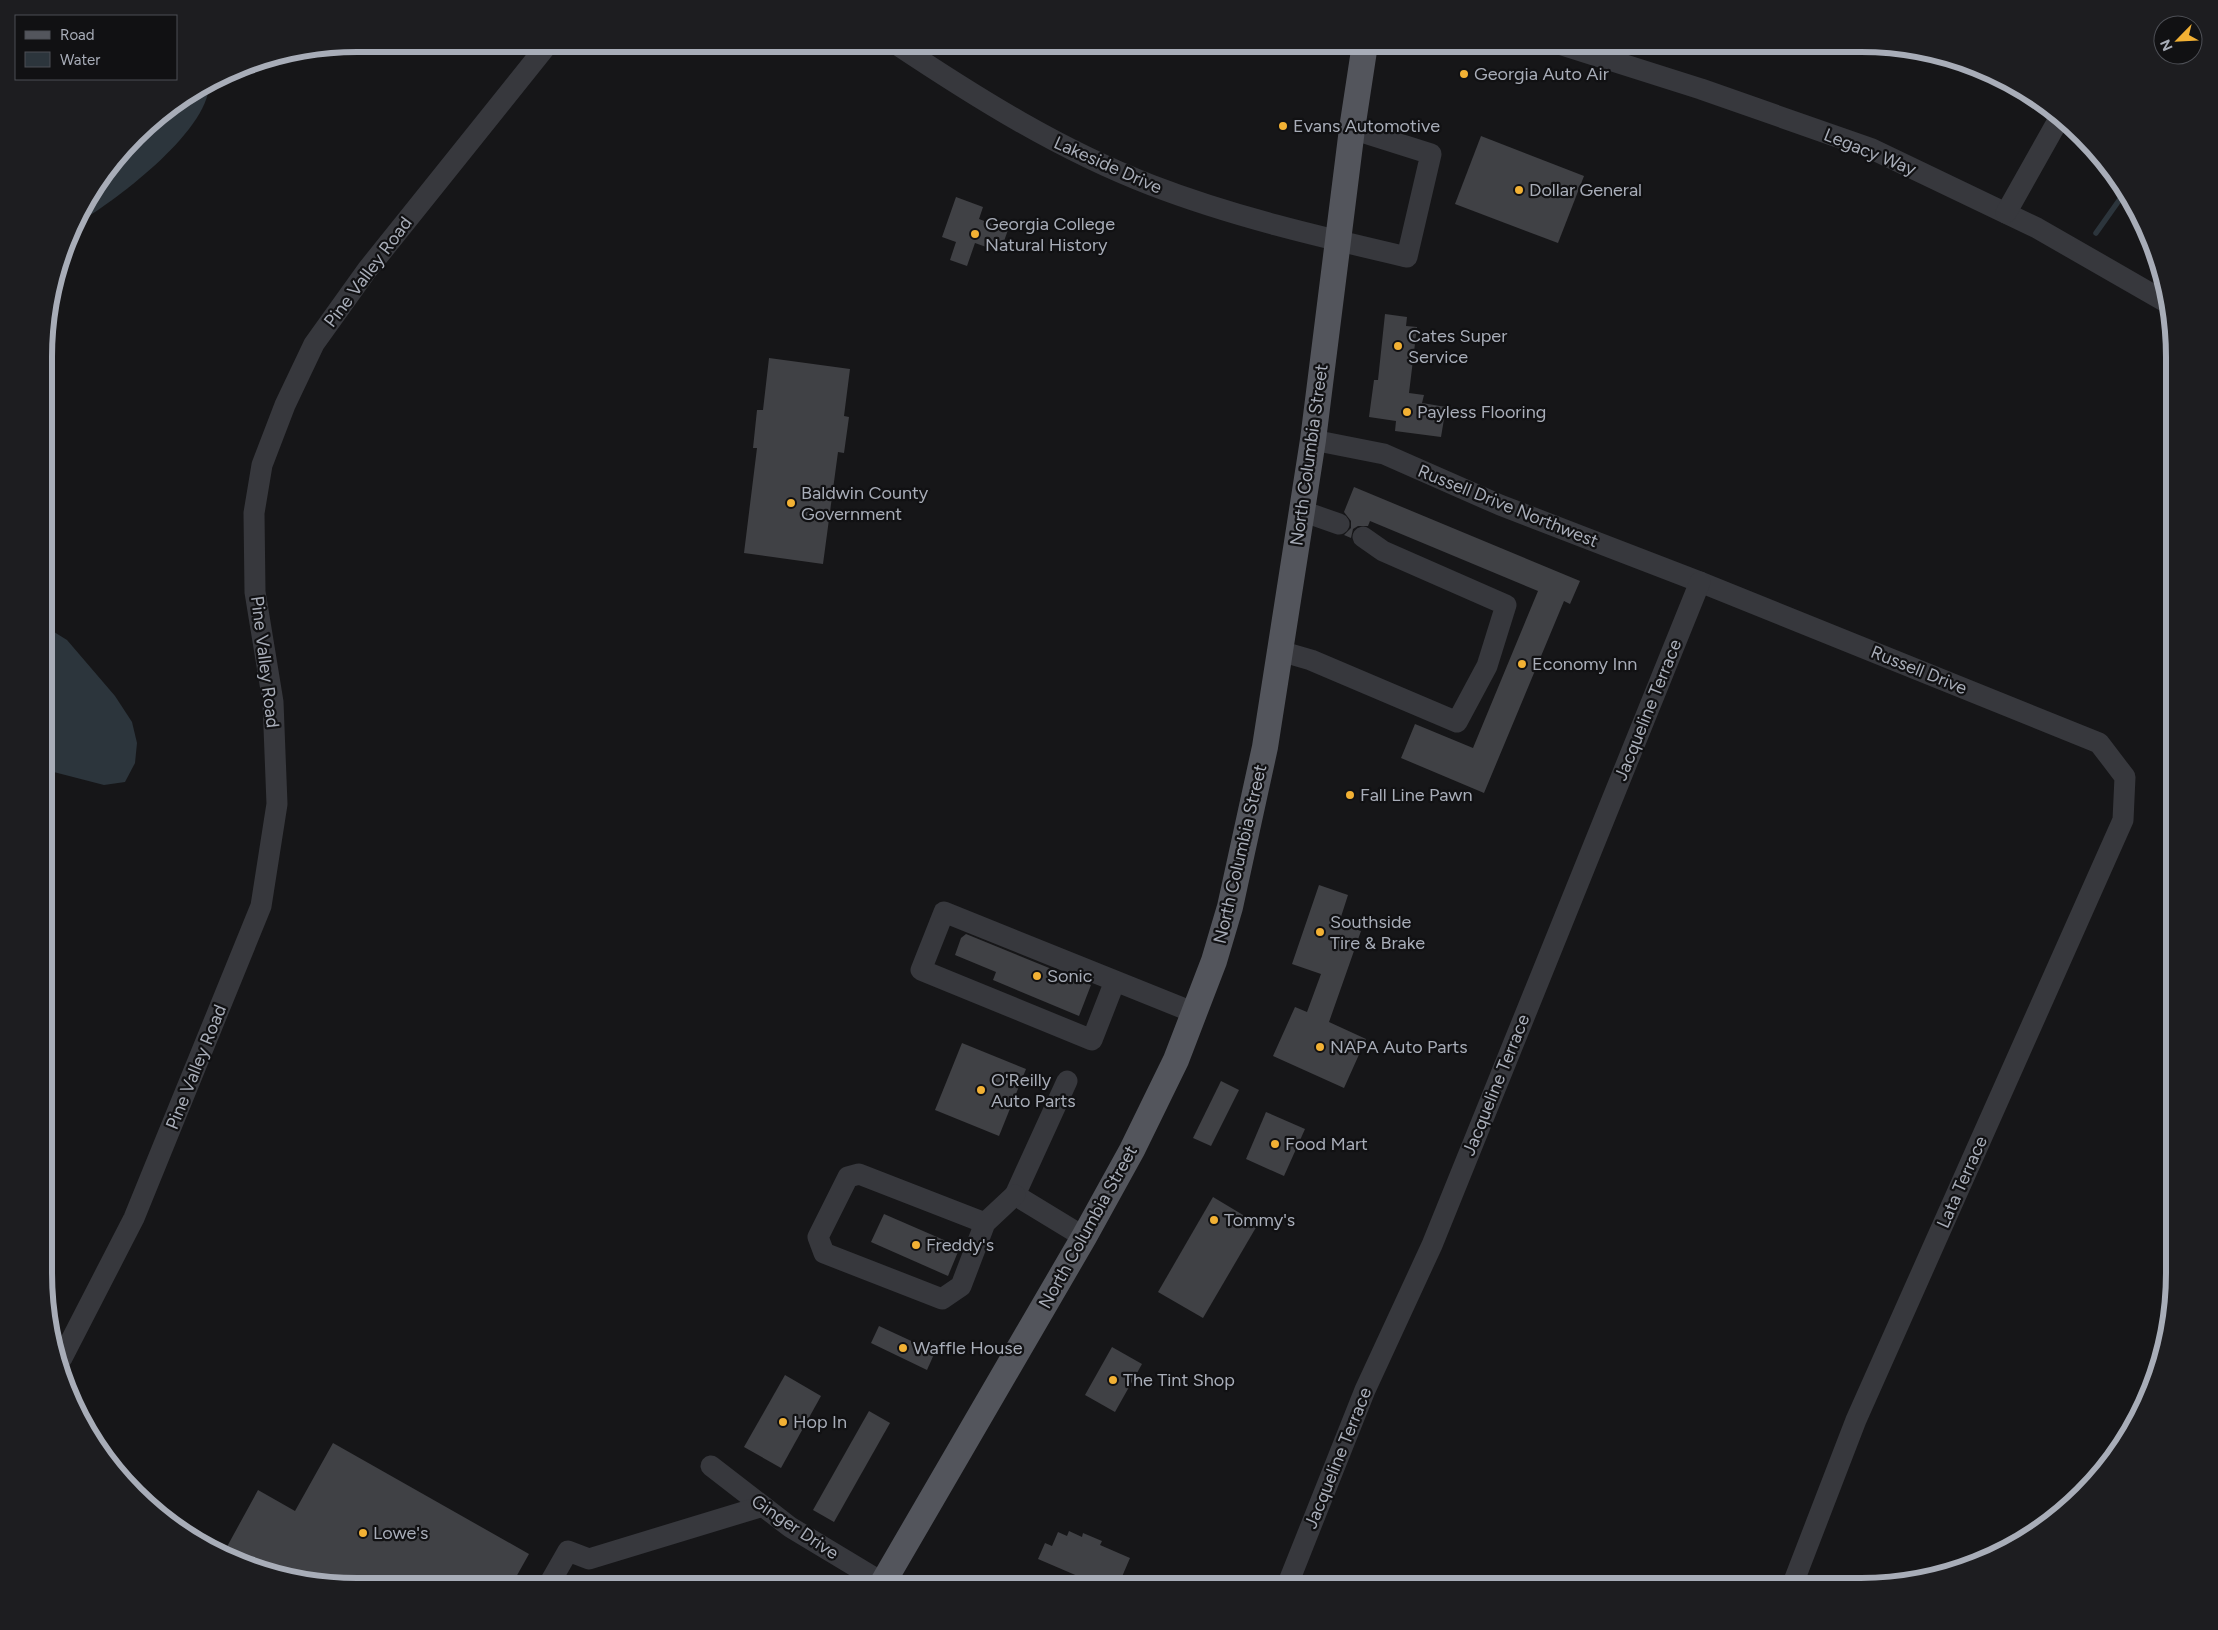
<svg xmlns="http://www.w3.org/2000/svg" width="2218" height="1630" font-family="Figtree,sans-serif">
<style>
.water{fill:#2c353c}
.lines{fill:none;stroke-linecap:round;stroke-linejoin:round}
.stream{stroke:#2c353c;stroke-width:5.5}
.building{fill:#404145}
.minor{stroke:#37383d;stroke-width:21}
.major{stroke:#53555c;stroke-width:26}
.poi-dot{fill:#f2b134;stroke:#111113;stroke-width:2}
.labels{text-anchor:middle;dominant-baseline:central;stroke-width:4.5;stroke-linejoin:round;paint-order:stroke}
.poi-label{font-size:18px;fill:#a8adb8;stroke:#111113;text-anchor:start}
.street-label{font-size:18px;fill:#a8adb8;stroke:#111113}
.rim{fill:none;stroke:#a8adb8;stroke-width:6}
</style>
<rect width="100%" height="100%" fill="#161618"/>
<g class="water">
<path d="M209,85C208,132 113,203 74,225L76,218L150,122Z"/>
<path d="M46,627L67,640L115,696L132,722L137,743L135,763L125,782L104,785L46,770Z"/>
</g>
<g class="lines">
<path class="stream" d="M2096,233L2125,192"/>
</g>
<g class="building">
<path d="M1481,136L1584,176L1558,243L1455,204Z"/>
<path d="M956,197L983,207L979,219L1008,230L1000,252L975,243L967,266L950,260L956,242L942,237Z"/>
<path d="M1385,314L1407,317L1406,326L1417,327L1409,393L1424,395L1422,403L1446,407L1441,437L1395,431L1396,421L1369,417L1374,380H1378Z"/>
<path d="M769,358L850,369L844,416L849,417L844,453L838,452L823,564L744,553L757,448H753L757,410H763Z"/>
<path d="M1354,487L1580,581L1570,604L1564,601L1484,793L1401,758L1415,724L1473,748L1538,591L1370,521L1368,526H1358L1353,529L1351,538L1344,535L1351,528V521L1344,512Z"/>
<path d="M1319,885L1348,895L1339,923L1361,931L1329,1022L1366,1039L1344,1088L1273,1056L1295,1007L1307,1012L1321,974L1292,964Z"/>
<path d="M966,934L1091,985L1079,1016L993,980L996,972L955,955L961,938Z"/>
<path d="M962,1043L1026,1069L999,1136L935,1110Z"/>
<path d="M1221,1081L1239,1090L1211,1146L1193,1138Z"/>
<path d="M1266,1112L1305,1129L1284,1176L1246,1159Z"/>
<path d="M1213,1197L1258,1224L1203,1318L1158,1292Z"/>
<path d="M884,1214L960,1247L948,1276L871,1242Z"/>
<path d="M879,1326L935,1352L927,1370L871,1343Z"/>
<path d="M1112,1347L1142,1364L1115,1412L1085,1395Z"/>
<path d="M785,1375L821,1396L781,1468L744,1447Z"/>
<path d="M869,1411L890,1423L834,1522L813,1510Z"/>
<path d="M333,1443L529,1554L511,1586H337L238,1562L223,1554L258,1490L295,1511Z"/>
<path d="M1069,1531L1082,1537L1083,1533L1102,1541L1100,1545L1130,1558L1118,1586H1101L1038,1559L1045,1543L1052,1546L1058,1532L1067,1536Z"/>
</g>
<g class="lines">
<g class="minor">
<path d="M896,44C977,98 1060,150 1151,185C1234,217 1321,237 1407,257L1431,154L1352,129"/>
<path d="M1559,44L1701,89L1872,149L2037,228L2164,301"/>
<path d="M2006,213L2060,117"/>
<path d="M1313,440L1384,454L1500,505L1700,582L2099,743L2125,777L2123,820L1856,1420L1792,1586"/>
<path d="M1302,511L1339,524"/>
<path d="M1280,651L1311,660L1457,722L1487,666L1506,605L1383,551L1363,537"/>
<path d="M1115,981L1092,1040L921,970L944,912L1195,1013"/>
<path d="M1067,1081L1015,1195L1084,1237"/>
<path d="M985,1223L859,1174L848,1177L818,1237L824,1253L942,1299L961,1286L985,1223L1015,1195"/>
<path d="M62,1358L134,1218L261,906L277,804L273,702L255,592L254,513L262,465L285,405L314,344L367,270L548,44"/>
<path d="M711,1466L790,1527L888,1586"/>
<path d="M548,1586L568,1551L589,1559L763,1506"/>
<path d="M1287,1586L1365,1390L1432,1245L1700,582"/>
</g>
<path class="major" d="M881,1586L1084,1237L1132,1150L1176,1060L1214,961L1230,907L1265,747L1313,440L1352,129L1365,44"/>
</g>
<g class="poi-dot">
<circle cx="1464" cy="74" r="5"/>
<circle cx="1283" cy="126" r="5"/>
<circle cx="1519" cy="190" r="5"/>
<circle cx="975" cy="234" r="5"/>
<circle cx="1398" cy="346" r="5"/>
<circle cx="1407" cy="412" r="5"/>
<circle cx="791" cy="503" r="5"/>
<circle cx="1522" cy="664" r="5"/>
<circle cx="1350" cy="795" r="5"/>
<circle cx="1320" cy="932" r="5"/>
<circle cx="1037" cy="976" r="5"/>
<circle cx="1320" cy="1047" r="5"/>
<circle cx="981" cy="1090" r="5"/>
<circle cx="1275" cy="1144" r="5"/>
<circle cx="1214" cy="1220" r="5"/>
<circle cx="916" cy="1245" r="5"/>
<circle cx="903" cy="1348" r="5"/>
<circle cx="1113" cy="1380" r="5"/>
<circle cx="783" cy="1422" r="5"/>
<circle cx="363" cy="1533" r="5"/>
</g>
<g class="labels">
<g class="poi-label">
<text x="1474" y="74">Georgia Auto Air</text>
<text x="1293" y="126">Evans Automotive</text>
<text x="1529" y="190">Dollar General</text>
<text x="985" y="224">Georgia College<tspan x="985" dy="21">Natural History</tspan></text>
<text x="1408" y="336">Cates Super<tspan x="1408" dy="21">Service</tspan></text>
<text x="1417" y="412">Payless Flooring</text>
<text x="801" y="493">Baldwin County<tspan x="801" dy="21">Government</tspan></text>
<text x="1532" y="664">Economy Inn</text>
<text x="1360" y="795">Fall Line Pawn</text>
<text x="1330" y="922">Southside<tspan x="1330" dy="21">Tire &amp; Brake</tspan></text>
<text x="1047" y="976">Sonic</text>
<text x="1330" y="1047">NAPA Auto Parts</text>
<text x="991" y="1080">O'Reilly<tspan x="991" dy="21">Auto Parts</tspan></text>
<text x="1285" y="1144">Food Mart</text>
<text x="1224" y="1220">Tommy's</text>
<text x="926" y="1245">Freddy's</text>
<text x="913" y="1348">Waffle House</text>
<text x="1123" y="1380">The Tint Shop</text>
<text x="793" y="1422">Hop In</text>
<text x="373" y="1533">Lowe's</text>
</g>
<g class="street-label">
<text transform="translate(1870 152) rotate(22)">Legacy Way</text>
<text transform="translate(1108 165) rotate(24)">Lakeside Drive</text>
<text transform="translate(368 272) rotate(-53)">Pine Valley Road</text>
<text transform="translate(1309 455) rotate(-82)">North Columbia Street</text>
<text transform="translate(1508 506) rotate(22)">Russell Drive Northwest</text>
<text transform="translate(265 662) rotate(83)">Pine Valley Road</text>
<text transform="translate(1919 670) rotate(22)">Russell Drive</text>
<text transform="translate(1648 710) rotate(-68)">Jacqueline Terrace</text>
<text transform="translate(1240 854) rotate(-77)">North Columbia Street</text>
<text transform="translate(196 1067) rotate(-68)">Pine Valley Road</text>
<text transform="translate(1496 1085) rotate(-68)">Jacqueline Terrace</text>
<text transform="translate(1962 1182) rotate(-66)">Lata Terrace</text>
<text transform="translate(1088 1227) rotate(-61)">North Columbia Street</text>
<text transform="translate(1338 1458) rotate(-68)">Jacqueline Terrace</text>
<text transform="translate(795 1527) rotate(34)">Ginger Drive</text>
</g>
</g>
<path d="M0 0H2218V1630H0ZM357 52H1861A305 305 0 0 1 2166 357V1273A305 305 0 0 1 1861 1578H357A305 305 0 0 1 52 1273V357A305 305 0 0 1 357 52Z" fill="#1d1d20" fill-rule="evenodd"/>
<path class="rim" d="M357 52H1861A305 305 0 0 1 2166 357V1273A305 305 0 0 1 1861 1578H357A305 305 0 0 1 52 1273V357A305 305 0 0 1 357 52Z"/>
<rect x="15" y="15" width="162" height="65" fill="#111113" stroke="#4d4f55"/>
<rect x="25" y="31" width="25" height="8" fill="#53555c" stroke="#4d4f55"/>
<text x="60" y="40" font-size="15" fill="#a8adb8">Road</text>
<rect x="25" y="52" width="25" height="15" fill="#2c353c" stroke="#4d4f55"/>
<text x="60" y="65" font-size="15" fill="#a8adb8">Water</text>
<g transform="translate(2178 40) rotate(246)"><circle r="24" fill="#111113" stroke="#4d4f55"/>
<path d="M0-4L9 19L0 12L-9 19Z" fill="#f2b134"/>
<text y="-8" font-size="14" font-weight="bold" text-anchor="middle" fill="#a8adb8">N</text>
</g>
</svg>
